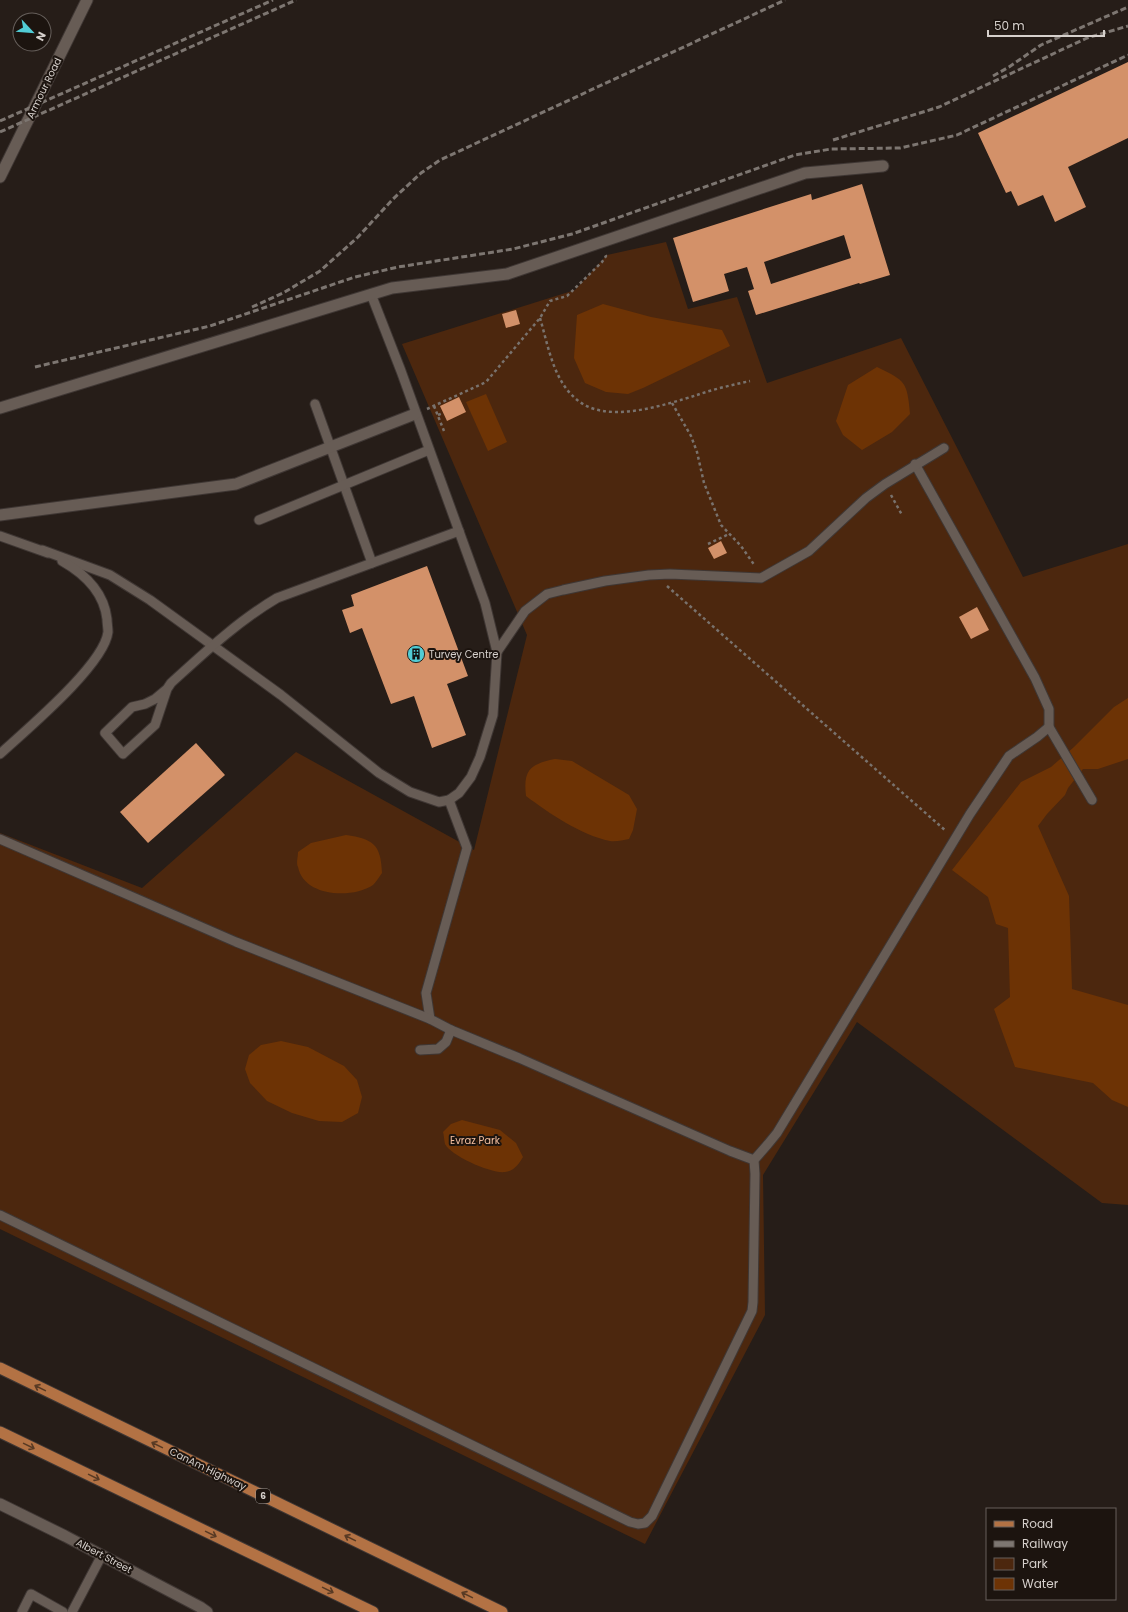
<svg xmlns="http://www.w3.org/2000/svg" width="1128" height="1612" font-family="Poppins,sans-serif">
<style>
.green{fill:#4c270e}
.water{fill:#6d3305}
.building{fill:#d39169;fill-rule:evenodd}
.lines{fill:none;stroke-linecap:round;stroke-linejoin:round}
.service-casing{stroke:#3f3734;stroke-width:11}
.minor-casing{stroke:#3f3734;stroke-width:13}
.tertiary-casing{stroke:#3f3734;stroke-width:13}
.primary-casing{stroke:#3f3734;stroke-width:13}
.path{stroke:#79726d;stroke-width:2.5;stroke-dasharray:3 3;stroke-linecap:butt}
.service{stroke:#675c55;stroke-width:9}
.minor{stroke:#675c55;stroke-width:11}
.tertiary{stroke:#675c55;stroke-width:11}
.primary{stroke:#b37244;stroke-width:11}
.rail{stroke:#7d7671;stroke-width:3;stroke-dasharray:6 3;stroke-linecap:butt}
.oneway{stroke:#583a24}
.labels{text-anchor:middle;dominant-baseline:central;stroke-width:4;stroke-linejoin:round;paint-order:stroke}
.shield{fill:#1c140f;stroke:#9e9893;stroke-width:1}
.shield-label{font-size:9px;font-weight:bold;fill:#d6d0cc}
.street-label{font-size:10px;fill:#d6d0cc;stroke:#1c140f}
.poi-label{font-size:10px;fill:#d6d0cc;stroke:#1c140f;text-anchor:start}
.park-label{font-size:10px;fill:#f5bf9f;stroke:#1c140f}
</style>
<rect width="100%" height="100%" fill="#261d18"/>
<path class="green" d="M666,242L688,309L737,297L767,383L901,338L1023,577L1128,544V1205L1102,1203L857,1022L763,1175L765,1315L645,1544L0,1229V833L142,888L296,752L474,850L527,635L402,344L575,290L607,255Z"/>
<g class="water">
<path d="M603,304L651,317L722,330L730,346L643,388L628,394L606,392L585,383L574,358L577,315Z"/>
<path d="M877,367C906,381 907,382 910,414L892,432L862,450L843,435L836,421L848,385Z"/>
<path d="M486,394L507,442L488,451L466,402Z"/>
<path d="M1128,698V759L1098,769H1083L1068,788L1065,795L1047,814L1038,826L1069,896L1072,989L1128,1005V1107L1112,1100L1093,1083L1015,1067L994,1009L1010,997L1008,928L996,924L988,897L952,870L1021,782L1051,767L1074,747L1114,707Z"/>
<path d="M555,759L572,761L629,795L637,809L633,830L629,839C623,840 616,842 610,841C581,835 550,814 526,796C523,770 530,764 555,759Z"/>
<path d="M346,835C373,839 381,844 382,873C379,877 376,882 373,885C352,899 304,897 298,867C296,863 298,857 298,852L311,843Z"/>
<path d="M281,1041L308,1047L344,1066L357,1080L362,1097L358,1113L342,1122L319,1121L292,1113L267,1101L250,1083L245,1069L249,1055L261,1045Z"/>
<path d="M462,1120L500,1130L516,1143L523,1157C519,1164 514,1171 505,1172C492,1174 451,1156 445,1144C444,1140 444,1135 443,1132L451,1124Z"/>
</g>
<g class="building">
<path d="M1128,62V138L1068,167L1086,207L1055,222L1043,195L1018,206L1011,191L1006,193L978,133Z"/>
<path d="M862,184L890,275L860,284L859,283L756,315L748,291L754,289L747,267L724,274L729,291L693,302L673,238L811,194L812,200ZM844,235L851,258L771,284L764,262Z"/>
<path d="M516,310L520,324L506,328L502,314Z"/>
<path d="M459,397L466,412L447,421L440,406Z"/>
<path d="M721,541L727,553L714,559L708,548Z"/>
<path d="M427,566L468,676L447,684L466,735L432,748L414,696L391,704L362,628L350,633L342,610L354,606L351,595Z"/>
<path d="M977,607L989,630L971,639L959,617Z"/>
<path d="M196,743L225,775L148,843L120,812Z"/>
</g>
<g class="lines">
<defs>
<g id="service">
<path d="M315,404L372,563"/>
<path d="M915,464L1035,678L1049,709V727L1092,800"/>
<path d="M259,520L429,450"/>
<path d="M0,536L48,553"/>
<path d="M42,550L110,575L150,600L281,695L379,773L410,792L439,802L449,800L459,793L471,777L480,757L493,715L497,652L485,603L401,371L371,294"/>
<path d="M497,652L525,611L547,594L563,590L605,581L649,575L670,574L761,578L809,551L866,498L885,484L944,448"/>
<path d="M167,689L155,699L145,704L132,707L105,733L123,754L155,725L167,689L171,683C204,653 238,621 277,598L459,531"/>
<path d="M0,754C26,730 104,665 108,632C108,628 107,623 107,619C104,593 85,574 62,561"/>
<path d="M449,800L467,848L426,993L430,1019L451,1030L519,1058L730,1151L754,1160"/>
<path d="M0,839L236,942L430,1019"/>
<path d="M420,1050L438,1049L446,1042L451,1030"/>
<path d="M0,1215L630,1522L638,1524L645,1523L652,1516L752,1311L753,1302L755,1174L754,1160L768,1144L777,1133L970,814L1009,756L1037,737L1049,727"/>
<path d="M22,1612L31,1594L63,1612"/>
<path d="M72,1612L102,1555"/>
</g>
<g id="minor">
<path d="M0,408L392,288L507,274L805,173L883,166"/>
<path d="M0,515L236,484L415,414"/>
<path d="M0,1504L65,1536L200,1607L207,1612"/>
</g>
<path id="tertiary" d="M0,177L87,0"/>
<g id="primary">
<path d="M0,1368L502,1612"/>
<path d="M0,1432L373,1612"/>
</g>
</defs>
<use href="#service" class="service-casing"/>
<use href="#minor" class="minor-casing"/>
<use href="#tertiary" class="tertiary-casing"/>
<use href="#primary" class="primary-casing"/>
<g class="path">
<path d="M540,318C548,345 553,379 575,398C604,426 664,405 697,395C714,389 732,385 750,381"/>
<path d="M672,403L691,436L697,452L704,483L721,525L741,546L755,566"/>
<path d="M434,406L444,431"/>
<path d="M427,409L486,382L540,318L550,301L567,296L602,262L606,256L605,254"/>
<path d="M438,415L443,413"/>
<path d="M891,495L902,515"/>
<path d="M708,544L729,534"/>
<path d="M667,586L946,831"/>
</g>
<use href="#service" class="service"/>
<use href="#minor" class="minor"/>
<use href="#tertiary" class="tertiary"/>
<use href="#primary" class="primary"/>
<g class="rail">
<path d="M993,76L1009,67L1041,45L1128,7"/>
<path d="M0,121L273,0"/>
<path d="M0,132L296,0"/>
<path d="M833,140L939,107L1087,38L1128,26"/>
<path d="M252,307L283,293L320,271L358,237L393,199L421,173L440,160L785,0"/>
<path d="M35,367L210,326L355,277L398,267L513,249L572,234L795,155L831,149L900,148L957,135L1128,55"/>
</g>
</g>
<defs><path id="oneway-shaft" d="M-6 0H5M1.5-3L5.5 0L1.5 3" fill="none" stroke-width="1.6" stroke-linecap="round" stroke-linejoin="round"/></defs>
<g class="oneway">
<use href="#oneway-shaft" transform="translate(40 1388) rotate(-154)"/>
<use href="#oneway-shaft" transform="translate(157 1445) rotate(-154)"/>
<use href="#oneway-shaft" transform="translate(29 1446) rotate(26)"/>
<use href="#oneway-shaft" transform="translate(94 1477) rotate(26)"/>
<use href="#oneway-shaft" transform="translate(211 1534) rotate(26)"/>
<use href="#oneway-shaft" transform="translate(350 1538) rotate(-154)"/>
<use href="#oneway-shaft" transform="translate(328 1590) rotate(26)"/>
<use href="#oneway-shaft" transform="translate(467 1595) rotate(-154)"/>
</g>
<defs>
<symbol id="building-disc" viewBox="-11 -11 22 22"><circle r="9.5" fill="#51ccd5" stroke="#1c140f"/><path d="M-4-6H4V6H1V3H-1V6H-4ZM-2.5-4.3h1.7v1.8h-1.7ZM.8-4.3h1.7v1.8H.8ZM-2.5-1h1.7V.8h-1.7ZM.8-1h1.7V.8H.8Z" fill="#111"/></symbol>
</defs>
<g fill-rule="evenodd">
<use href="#building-disc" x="406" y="644" width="20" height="20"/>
</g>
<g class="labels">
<rect class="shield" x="256" y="1489" width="14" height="14" rx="3"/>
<g class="shield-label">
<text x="263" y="1496">6</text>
</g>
<g class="street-label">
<text transform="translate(44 88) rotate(-64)">Armour Road</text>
<text transform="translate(208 1469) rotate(26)">CanAm Highway</text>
<text transform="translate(104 1556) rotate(28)">Albert Street</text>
</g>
<g class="poi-label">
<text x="429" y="654">Turvey Centre</text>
</g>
<g class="park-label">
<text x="475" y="1140">Evraz Park</text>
</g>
</g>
<rect x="986" y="1508" width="130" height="92" fill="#1c140f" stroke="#665f5b"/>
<rect x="994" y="1521" width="20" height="6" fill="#b37244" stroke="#665f5b"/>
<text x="1022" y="1528" font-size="12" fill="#d6d0cc">Road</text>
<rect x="994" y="1541" width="20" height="6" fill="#7d7671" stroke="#665f5b"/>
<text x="1022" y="1548" font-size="12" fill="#d6d0cc">Railway</text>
<rect x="994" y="1558" width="20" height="12" fill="#4c270e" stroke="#665f5b"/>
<text x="1022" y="1568" font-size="12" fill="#d6d0cc">Park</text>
<rect x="994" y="1578" width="20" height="12" fill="#6d3305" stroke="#665f5b"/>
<text x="1022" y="1588" font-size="12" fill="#d6d0cc">Water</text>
<g transform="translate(32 32) rotate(116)"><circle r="19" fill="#1c140f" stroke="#665f5b"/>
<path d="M0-3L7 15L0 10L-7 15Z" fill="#51ccd5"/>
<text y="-6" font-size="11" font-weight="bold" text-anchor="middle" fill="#d6d0cc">N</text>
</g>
<path d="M988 30v6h116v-6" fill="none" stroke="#d6d0cc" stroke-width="2"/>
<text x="994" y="30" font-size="12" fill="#d6d0cc" stroke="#1c140f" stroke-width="3" paint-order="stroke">50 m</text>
</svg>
